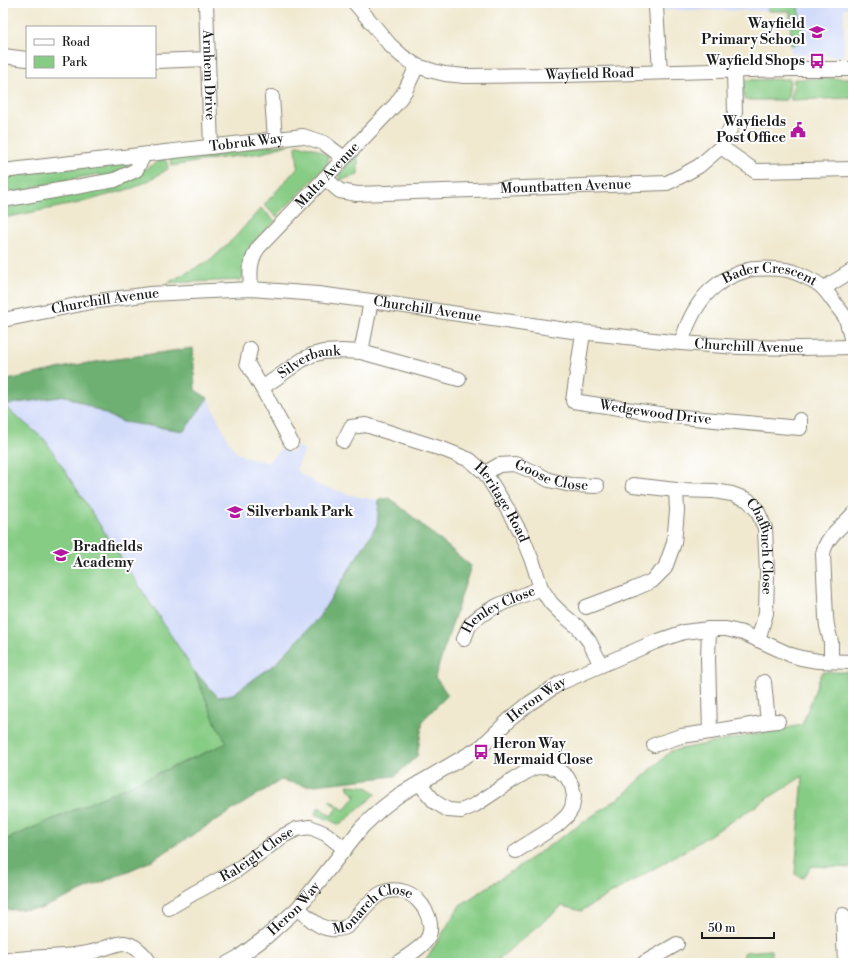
<svg xmlns="http://www.w3.org/2000/svg" width="856" height="966" font-family="'Libre Bodoni',serif">
<style>
.built{fill:#d0daf9}
.green{fill:#87cc85;stroke:#527450}
.forest{fill:#6db072;stroke:#446647}
.lines{fill:none;stroke-linecap:round;stroke-linejoin:round}
.minor-casing{stroke:#868276;stroke-width:16}
.minor{stroke:#fff;stroke-width:14}
.labels{text-anchor:middle;dominant-baseline:central;stroke-width:4;stroke-linejoin:round;paint-order:stroke}
.poi-label{font-size:14px;font-weight:bold;fill:#1c1c1c;stroke:#fff;text-anchor:end}
.street-label{font-size:14px;fill:#1c1c1c;stroke:#fff}
</style>
<rect width="100%" height="100%" fill="#fff"/>
<filter id="ink" filterUnits="userSpaceOnUse"><feTurbulence type="fractalNoise" baseFrequency=".025" numOctaves="2"/><feDisplacementMap in="SourceGraphic" scale="8" xChannelSelector="R" yChannelSelector="G"/><feConvolveMatrix kernelMatrix="1 2 1 2 8 2 1 2 1" color-interpolation-filters="sRGB"/></filter>
<filter id="wash" filterUnits="userSpaceOnUse"><feTurbulence type="fractalNoise" baseFrequency=".012" numOctaves="4" result="noise"/><feDisplacementMap in="SourceGraphic" scale="16" xChannelSelector="R" yChannelSelector="G"/><feGaussianBlur stdDeviation="0.9" result="paint"/><feColorMatrix in="noise" values="0 0 0 0 0 0 0 0 0 0 0 0 0 0 0 0 0 1.4 0 .05"/><feComposite in="paint" operator="in"/></filter>
<g filter="url(#wash)">
<rect width="100%" height="100%" fill="#f0e9d0"/>
<g class="built">
<path d="M663,3H853V8H844V57L795,54L791,52L789,11L663,10Z"/>
<path d="M193,348L195,390L208,398L228,440L237,453L250,459L268,462L281,449L294,453L295,446L305,450L296,470L318,485L359,497L379,500L377,525L319,617L275,664L233,694L218,697L194,672L216,724L228,743L3,841V405Z"/>
</g>
<g class="green">
<path d="M768,3H797C799,11 804,32 802,39C800,44 795,45 791,45L790,11H768Z"/>
<path d="M853,78V98L791,100V95L793,92L794,79Z"/>
<path d="M790,79L789,91L788,95L787,100H744L743,80Z"/>
<path d="M290,144L262,153L206,160L172,166L169,156Z"/>
<path d="M297,145C310,147 318,147 328,157V162L326,166L276,217L264,205L298,167L296,148Z"/>
<path d="M358,154V175L340,180L339,176L340,173Z"/>
<path d="M163,159L167,162L168,169L148,181L133,188L79,203L3,218V205L143,170Z"/>
<path d="M125,162L128,167L104,178L98,174L33,187L29,193L15,195L10,190L3,192V175Z"/>
<path d="M261,208L275,221L253,243L247,254L243,266V277L241,280L167,283L211,260L235,237Z"/>
<path d="M3,405L45,440L194,671L216,724L228,743L3,841Z"/>
<path d="M822,672H853V868L812,866L803,878L795,874L803,776L691,847L581,911L562,906L494,963H421L428,957L460,905L515,869L623,795L671,751L802,725Z"/>
<path d="M347,785C360,786 366,784 376,794L340,825L323,817L315,814L319,807L331,816L337,808L329,801L330,800L344,810L356,796L349,790Z"/>
<path d="M771,950V963H735L734,961H744V952Z"/>
</g>
<g class="forest">
<path d="M193,348L195,390L208,398L184,431L123,422L66,396L3,405V381L75,365Z"/>
<path d="M390,498L471,566L435,677L448,695L423,720L417,756L395,776L306,786L281,780L149,862L40,909L3,910V841L227,743L216,724L194,671L218,697L233,694L275,664L319,617L377,525L379,500Z"/>
</g>
</g>
<g filter="url(#ink)">
<g class="lines">
<defs>
<g id="minor">
<path id="s1" d="M206,3L211,147"/>
<path id="s2" d="M355,3L390,45L402,56L417,66L433,71L445,74L465,76L564,75L790,69H853"/>
<path d="M654,3L656,7L660,72"/>
<path d="M3,56L27,59"/>
<path d="M155,61L208,59"/>
<path d="M272,97L275,139"/>
<path d="M721,147L755,171L853,169"/>
<path id="s3" d="M3,171L303,136L324,143L344,158"/>
<path id="s4" d="M325,178L334,186L340,191L357,194L667,183L683,175L699,166L721,147L733,123L735,112L734,71"/>
<path d="M3,200L115,180L136,170L144,155"/>
<path id="s5" d="M251,289C250,273 249,262 258,248L396,104L405,91L417,66"/>
<path d="M824,289L832,283L853,270"/>
<path id="s6" d="M3,320L91,302L150,294L251,289L318,294L371,301L572,331L681,343L739,347L800,348L853,347"/>
<path id="s7" d="M583,333L573,401L672,416L800,428V420"/>
<path id="s8" d="M681,343C688,321 698,298 718,284C726,278 738,273 748,270C758,268 780,268 791,271C798,273 815,281 821,286C826,290 830,297 834,302C837,307 842,312 845,317C849,326 851,337 852,347"/>
<path d="M250,349L247,363L262,388L291,442"/>
<path d="M361,352L371,301"/>
<path id="s9" d="M262,388L302,360L312,355L323,352L342,351L361,352L459,379"/>
<path id="s10" d="M344,441L351,427L366,425L445,450L470,460L485,473L508,510L522,536L533,563L541,588L551,603L562,614L578,627L589,641L601,665"/>
<path id="s11" d="M485,473L499,465L515,464L534,472L549,480L571,485L597,486"/>
<path id="s12" d="M633,485L676,490L714,491L732,494L748,500L757,510L765,528L767,573L766,613L758,640"/>
<path d="M586,607L634,589L652,581L665,568L674,543L677,511L676,490"/>
<path d="M709,629L708,659L710,732"/>
<path id="s13" d="M464,639C466,635 467,629 470,625C485,607 520,597 541,588"/>
<path d="M831,661V642L827,626L826,617L823,554C826,536 842,527 853,514"/>
<path d="M764,682L768,722"/>
<path d="M654,745L681,736L710,732L768,722L778,721"/>
<path d="M419,783L435,802L448,810L461,811L475,805L513,780L533,768L546,766L557,769L567,777L572,786L574,796L572,808L567,816L556,826L516,851"/>
<path id="s14" d="M169,908L194,893L237,870L283,836L297,829L310,827L326,834L345,849"/>
<path id="s15" d="M298,908C307,916 318,928 331,929C335,930 343,928 346,927C351,924 355,918 359,914C371,900 383,885 405,892C422,897 438,925 426,941C420,948 405,958 397,963"/>
<path d="M843,915L845,963"/>
<path d="M3,961C33,955 62,959 92,952C100,950 117,943 124,943C136,945 144,954 150,963"/>
<path id="s16" d="M228,963L239,957L266,937L298,908L362,827L381,809L399,795L481,747L509,720L530,703L560,683L655,642L684,632L709,629H726L743,633L791,655L801,658L818,661L853,662"/>
<path d="M644,963L677,944"/>
</g>
</defs>
<use href="#minor" class="minor-casing"/>
<use href="#minor" class="minor"/>
</g>
</g>
<defs>
<symbol id="school-bare" viewBox="-9 -9 18 18"><path d="M0-5L7-2L0 1L-7-2ZM-4 1L0 2.5L4 1V4Q0 6-4 4Z" fill="#b5179e" stroke="#fff" stroke-width="2.5" paint-order="stroke"/></symbol>
<symbol id="bus-bare" viewBox="-9 -9 18 18"><path d="M-5-6H5V4H4V6H2V4H-2V6H-4V4H-5ZM-3.5-4V0h7V-4ZM-3.5 1.2v1.5H-2V1.2ZM2 1.2v1.5H3.5V1.2Z" fill="#b5179e" stroke="#fff" stroke-width="2.5" paint-order="stroke"/></symbol>
<symbol id="civic-bare" viewBox="-9 -9 18 18"><path d="M-.6-6.5H3V-4.5H.6V-3L4-1V1h2V6H-6V1h2V-1L-.6-3ZM-1.2 2.5V6h2.4V2.5Z" fill="#b5179e" stroke="#fff" stroke-width="2.5" paint-order="stroke"/></symbol>
</defs>
<g fill-rule="evenodd">
<use href="#school-bare" x="806" y="21" width="22" height="22"/>
<use href="#bus-bare" x="806" y="50" width="22" height="22"/>
<use href="#civic-bare" x="787" y="119" width="22" height="22"/>
<use href="#school-bare" x="224" y="501" width="22" height="22"/>
<use href="#school-bare" x="50" y="544" width="22" height="22"/>
<use href="#bus-bare" x="470" y="741" width="22" height="22"/>
</g>
<g class="labels">
<g class="poi-label">
<text x="805" y="24">Wayfield<tspan x="805" dy="16">Primary School</tspan></text>
<text x="805" y="61">Wayfield Shops</text>
<text x="786" y="122">Wayfields<tspan x="786" dy="16">Post Office</tspan></text>
<text x="247" y="512" text-anchor="start">Silverbank Park</text>
<text x="73" y="547" text-anchor="start">Bradfields<tspan x="73" dy="16">Academy</tspan></text>
<text x="493" y="744" text-anchor="start">Heron Way<tspan x="493" dy="16">Mermaid Close</tspan></text>
</g>
<g class="street-label">
<text stroke="none"><textPath href="#s2" startOffset="263">Wayfield Road</textPath></text>
<text stroke="none"><textPath href="#s1" startOffset="72">Arnhem Drive</textPath></text>
<text stroke="none"><textPath href="#s3" startOffset="245">Tobruk Way</textPath></text>
<text stroke="none"><textPath href="#s5" startOffset="143">Malta Avenue</textPath></text>
<text stroke="none"><textPath href="#s4" startOffset="246">Mountbatten Avenue</textPath></text>
<text stroke="none"><textPath href="#s8" startOffset="126">Bader Crescent</textPath></text>
<text stroke="none"><textPath href="#s6" startOffset="104">Churchill Avenue</textPath></text>
<text stroke="none"><textPath href="#s6" startOffset="428">Churchill Avenue</textPath></text>
<text stroke="none"><textPath href="#s6" startOffset="752">Churchill Avenue</textPath></text>
<text stroke="none"><textPath href="#s9" startOffset="55">Silverbank</textPath></text>
<text stroke="none"><textPath href="#s7" startOffset="152">Wedgewood Drive</textPath></text>
<text stroke="none"><textPath href="#s11" startOffset="71">Goose Close</textPath></text>
<text stroke="none"><textPath href="#s10" startOffset="194">Heritage Road</textPath></text>
<text stroke="none"><textPath href="#s12" startOffset="167">Chaffinch Close</textPath></text>
<text stroke="none"><textPath href="#s13" startOffset="48">Henley Close</textPath></text>
<text stroke="none"><textPath href="#s16" startOffset="410">Heron Way</textPath></text>
<text stroke="none"><textPath href="#s14" startOffset="103">Raleigh Close</textPath></text>
<text stroke="none"><textPath href="#s16" startOffset="86">Heron Way</textPath></text>
<text stroke="none"><textPath href="#s15" startOffset="89">Monarch Close</textPath></text>
</g>
</g>
<rect width="856" height="966" fill="none" stroke="#fff" stroke-width="16"/>
<rect x="26" y="26" width="130" height="52" fill="#ffffff" stroke="#a4a4a4"/>
<rect x="34" y="39" width="20" height="6" fill="#ffffff" stroke="#a4a4a4"/>
<text x="62" y="46" font-size="12" fill="#1c1c1c">Road</text>
<rect x="34" y="56" width="20" height="12" fill="#87cc85" stroke="#a4a4a4"/>
<text x="62" y="66" font-size="12" fill="#1c1c1c">Park</text>
<path d="M702 932v6h72v-6" fill="none" stroke="#1c1c1c" stroke-width="2"/>
<text x="708" y="932" font-size="12" fill="#1c1c1c" stroke="#ffffff" stroke-width="3" paint-order="stroke">50 m</text>
</svg>
